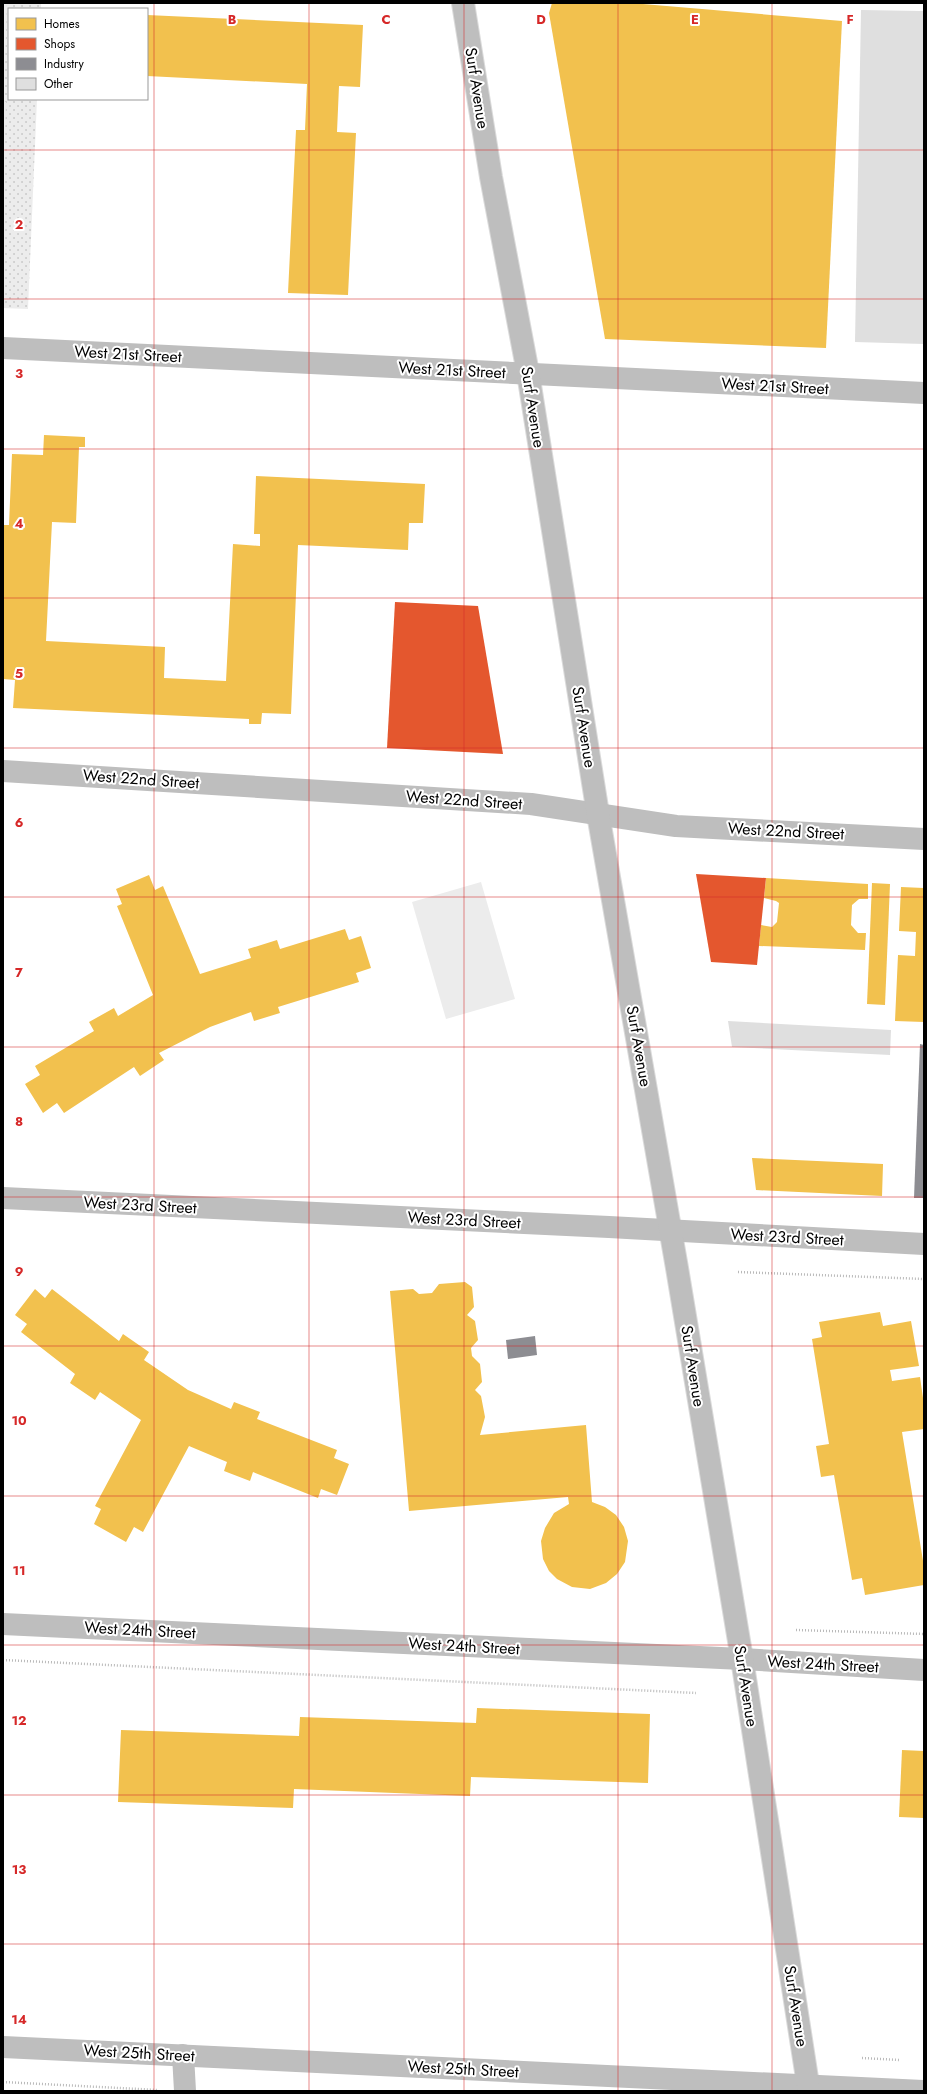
<svg xmlns="http://www.w3.org/2000/svg" width="927" height="2094" font-family="Jost,sans-serif">
<style>
.grass{fill:url(#grass-dots)}
.garden{fill:#ececec}
.homes{fill:#f2c14e}
.shops{fill:#e4572e}
.industry{fill:#8d8d92}
.building{fill:#dfdfdf}
.lines{fill:none;stroke-linecap:round;stroke-linejoin:round}
.major-casing{stroke:#dbdbdb;stroke-width:24}
.path{stroke:#b9b9b9;stroke-width:2.5;stroke-dasharray:1 2;stroke-linecap:butt}
.minor{stroke:#bebebe;stroke-width:22}
.major{stroke:#bebebe;stroke-width:22}
.grid{fill:none;stroke:#d62828;stroke-width:1;stroke-opacity:0.55}
.labels{text-anchor:middle;dominant-baseline:central;stroke-width:4;stroke-linejoin:round;paint-order:stroke}
.street-label{font-size:16px;fill:#000;stroke:#fff}
.grid-label{font-size:13px;text-anchor:middle;font-weight:bold;fill:#d62828;stroke:#fff;stroke-width:4;stroke-linejoin:round;paint-order:stroke}
</style>
<defs>
<pattern id="grass-dots" width="8" height="8" patternUnits="userSpaceOnUse"><rect width="8" height="8" fill="#ececec"/><path d="M2 2h.1M6 6h.1" fill="none" stroke="#c9c9c9" stroke-width="1.8" stroke-linecap="round"/></pattern>
</defs>
<rect width="100%" height="100%" fill="#fff"/>
<path class="grass" d="M3,3H41V9H9V99H37L28,309L3,308Z"/>
<g class="garden">
<path d="M3,3H7L5,65H3Z"/>
<path d="M3,102H6L4,174H3Z"/>
<path d="M481,882L515,999L446,1019L412,902Z"/>
</g>
<g class="homes">
<path d="M552,3H631L842,21L826,348L605,339L549,13Z"/>
<path d="M147,15L363,25L360,87L339,86L337,132L356,133L348,295L288,293L296,130H305L307,84L147,76Z"/>
<path d="M44,435L85,437V447H79L76,523L52,522L46,641L165,647L164,678L226,681L233,544L260,546V534H254L256,476L425,484L423,523H409L408,550L298,545L291,714L262,713L261,724H249V719L13,708L15,680L3,679V525H9L12,454L43,455Z"/>
<path d="M149,875L155,890L163,886L200,974L251,958L248,949L277,940L280,949L345,929L349,940L361,936L371,968L356,973L359,982L278,1007L280,1013L254,1021L251,1012L210,1027L159,1053L164,1060L140,1076L134,1067L64,1113L57,1103L43,1113L25,1084L40,1075L35,1066L94,1031L89,1022L114,1008L118,1016L153,995L117,906L122,904L116,889Z"/>
<path d="M766,878L868,884V899H859L852,905L851,925L858,933H866L865,950L759,946L761,925L772,927L777,922L779,903L776,901L764,898Z"/>
<path d="M872,883L890,884L885,1005L867,1004Z"/>
<path d="M901,887L924,888V1022L895,1021L898,955L915,956L916,932L899,931Z"/>
<path d="M752,1158L883,1164L882,1196L756,1190Z"/>
<path d="M465,1282L472,1287L474,1307L467,1315L475,1321L478,1340L471,1348L472,1356L480,1364L482,1382L475,1390L481,1396L485,1417L480,1435L586,1425L592,1502L605,1507L616,1515L624,1527L628,1541L625,1562L617,1574L606,1583L590,1589L572,1587L557,1579L549,1571L543,1559L541,1541L545,1528L554,1513L569,1504L568,1497L409,1511L390,1291L413,1289L419,1294L432,1293L439,1284Z"/>
<path d="M35,1289L45,1298L52,1289L119,1341L123,1334L149,1352L144,1360L188,1390L231,1409L234,1402L260,1412L257,1419L337,1450L334,1458L349,1464L337,1495L321,1489L318,1498L253,1472L250,1481L224,1471L227,1462L189,1446L143,1532L134,1527L126,1542L94,1524L101,1509L95,1506L141,1420L100,1392L95,1400L70,1383L75,1374L21,1332L27,1324L15,1315Z"/>
<path d="M880,1312L883,1326L911,1321L919,1366L890,1370L892,1381L920,1377L924,1405V1429L902,1432L924,1567V1585L865,1595L862,1578L852,1580L834,1475L821,1477L816,1446L829,1444L812,1339L822,1337L819,1322Z"/>
<path d="M477,1708L650,1714L648,1783L471,1777L470,1796L294,1789L293,1808L118,1802L121,1730L299,1736L300,1717L476,1723Z"/>
<path d="M902,1750L924,1751V1818L899,1817Z"/>
</g>
<g class="shops">
<path d="M395,602L478,606L503,754L387,748Z"/>
<path d="M696,874L766,878L757,965L711,962Z"/>
</g>
<g class="industry">
<path d="M920,1044L924,1045V1198H914Z"/>
<path d="M535,1336L537,1355L508,1359L506,1340Z"/>
</g>
<g class="building">
<path d="M861,10L924,11V344L855,342Z"/>
<path d="M728,1021L891,1030L890,1055L732,1047Z"/>
</g>
<g class="lines">
<defs>
<path id="major" d="M463,3L491,177L528,373L598,814L677,1268L742,1659L809,2091"/>
</defs>
<use href="#major" class="major-casing"/>
<g class="path">
<path d="M738,1272L924,1279"/>
<path d="M796,1630L924,1634"/>
<path d="M3,1660L696,1693"/>
<path d="M862,2058L900,2060"/>
<path d="M3,2082L158,2090"/>
</g>
<g class="minor">
<path d="M3,348L924,393"/>
<path d="M3,771L531,804L676,826L924,839"/>
<path d="M3,1198L609,1227L924,1244"/>
<path d="M3,1624L742,1659L924,1670"/>
<path d="M3,2047L923,2091"/>
<path d="M183,2055L185,2091"/>
</g>
<use href="#major" class="major"/>
</g>
<path class="grid" d="M154,3V2091M309,3V2091M464,3V2091M618,3V2091M772,3V2091M3,150H924M3,299H924M3,449H924M3,598H924M3,748H924M3,897H924M3,1047H924M3,1197H924M3,1346H924M3,1496H924M3,1645H924M3,1795H924M3,1944H924"/>
<g class="labels">
<g class="street-label">
<text transform="translate(477 88) rotate(81)">Surf Avenue</text>
<text transform="translate(128 354) rotate(3)">West 21st Street</text>
<text transform="translate(452 370) rotate(3)">West 21st Street</text>
<text transform="translate(775 386) rotate(3)">West 21st Street</text>
<text transform="translate(533 407) rotate(81)">Surf Avenue</text>
<text transform="translate(584 727) rotate(81)">Surf Avenue</text>
<text transform="translate(141 779) rotate(4)">West 22nd Street</text>
<text transform="translate(464 800) rotate(4)">West 22nd Street</text>
<text transform="translate(786 831) rotate(3)">West 22nd Street</text>
<text transform="translate(639 1046) rotate(80)">Surf Avenue</text>
<text transform="translate(140 1205) rotate(3)">West 23rd Street</text>
<text transform="translate(464 1220) rotate(3)">West 23rd Street</text>
<text transform="translate(787 1237) rotate(3)">West 23rd Street</text>
<text transform="translate(693 1366) rotate(81)">Surf Avenue</text>
<text transform="translate(140 1630) rotate(3)">West 24th Street</text>
<text transform="translate(464 1646) rotate(3)">West 24th Street</text>
<text transform="translate(823 1664) rotate(3)">West 24th Street</text>
<text transform="translate(746 1686) rotate(81)">Surf Avenue</text>
<text transform="translate(796 2006) rotate(81)">Surf Avenue</text>
<text transform="translate(139 2053) rotate(3)">West 25th Street</text>
<text transform="translate(463 2069) rotate(3)">West 25th Street</text>
</g>
</g>
<g class="grid-label">
<text x="232" y="24">B</text>
<text x="386" y="24">C</text>
<text x="541" y="24">D</text>
<text x="695" y="24">E</text>
<text x="850" y="24">F</text>
<text x="19" y="229">2</text>
<text x="19" y="378">3</text>
<text x="19" y="528">4</text>
<text x="19" y="678">5</text>
<text x="19" y="827">6</text>
<text x="19" y="977">7</text>
<text x="19" y="1126">8</text>
<text x="19" y="1276">9</text>
<text x="19" y="1425">10</text>
<text x="19" y="1575">11</text>
<text x="19" y="1725">12</text>
<text x="19" y="1874">13</text>
<text x="19" y="2024">14</text>
</g>
<rect width="927" height="2094" fill="none" stroke="#000000" stroke-width="8"/>
<rect x="8" y="8" width="140" height="92" fill="#ffffff" stroke="#999999"/>
<rect x="16" y="18" width="20" height="12" fill="#f2c14e" stroke="#999999"/>
<text x="44" y="28" font-size="12" fill="#000000">Homes</text>
<rect x="16" y="38" width="20" height="12" fill="#e4572e" stroke="#999999"/>
<text x="44" y="48" font-size="12" fill="#000000">Shops</text>
<rect x="16" y="58" width="20" height="12" fill="#8d8d92" stroke="#999999"/>
<text x="44" y="68" font-size="12" fill="#000000">Industry</text>
<rect x="16" y="78" width="20" height="12" fill="#dfdfdf" stroke="#999999"/>
<text x="44" y="88" font-size="12" fill="#000000">Other</text>
</svg>
